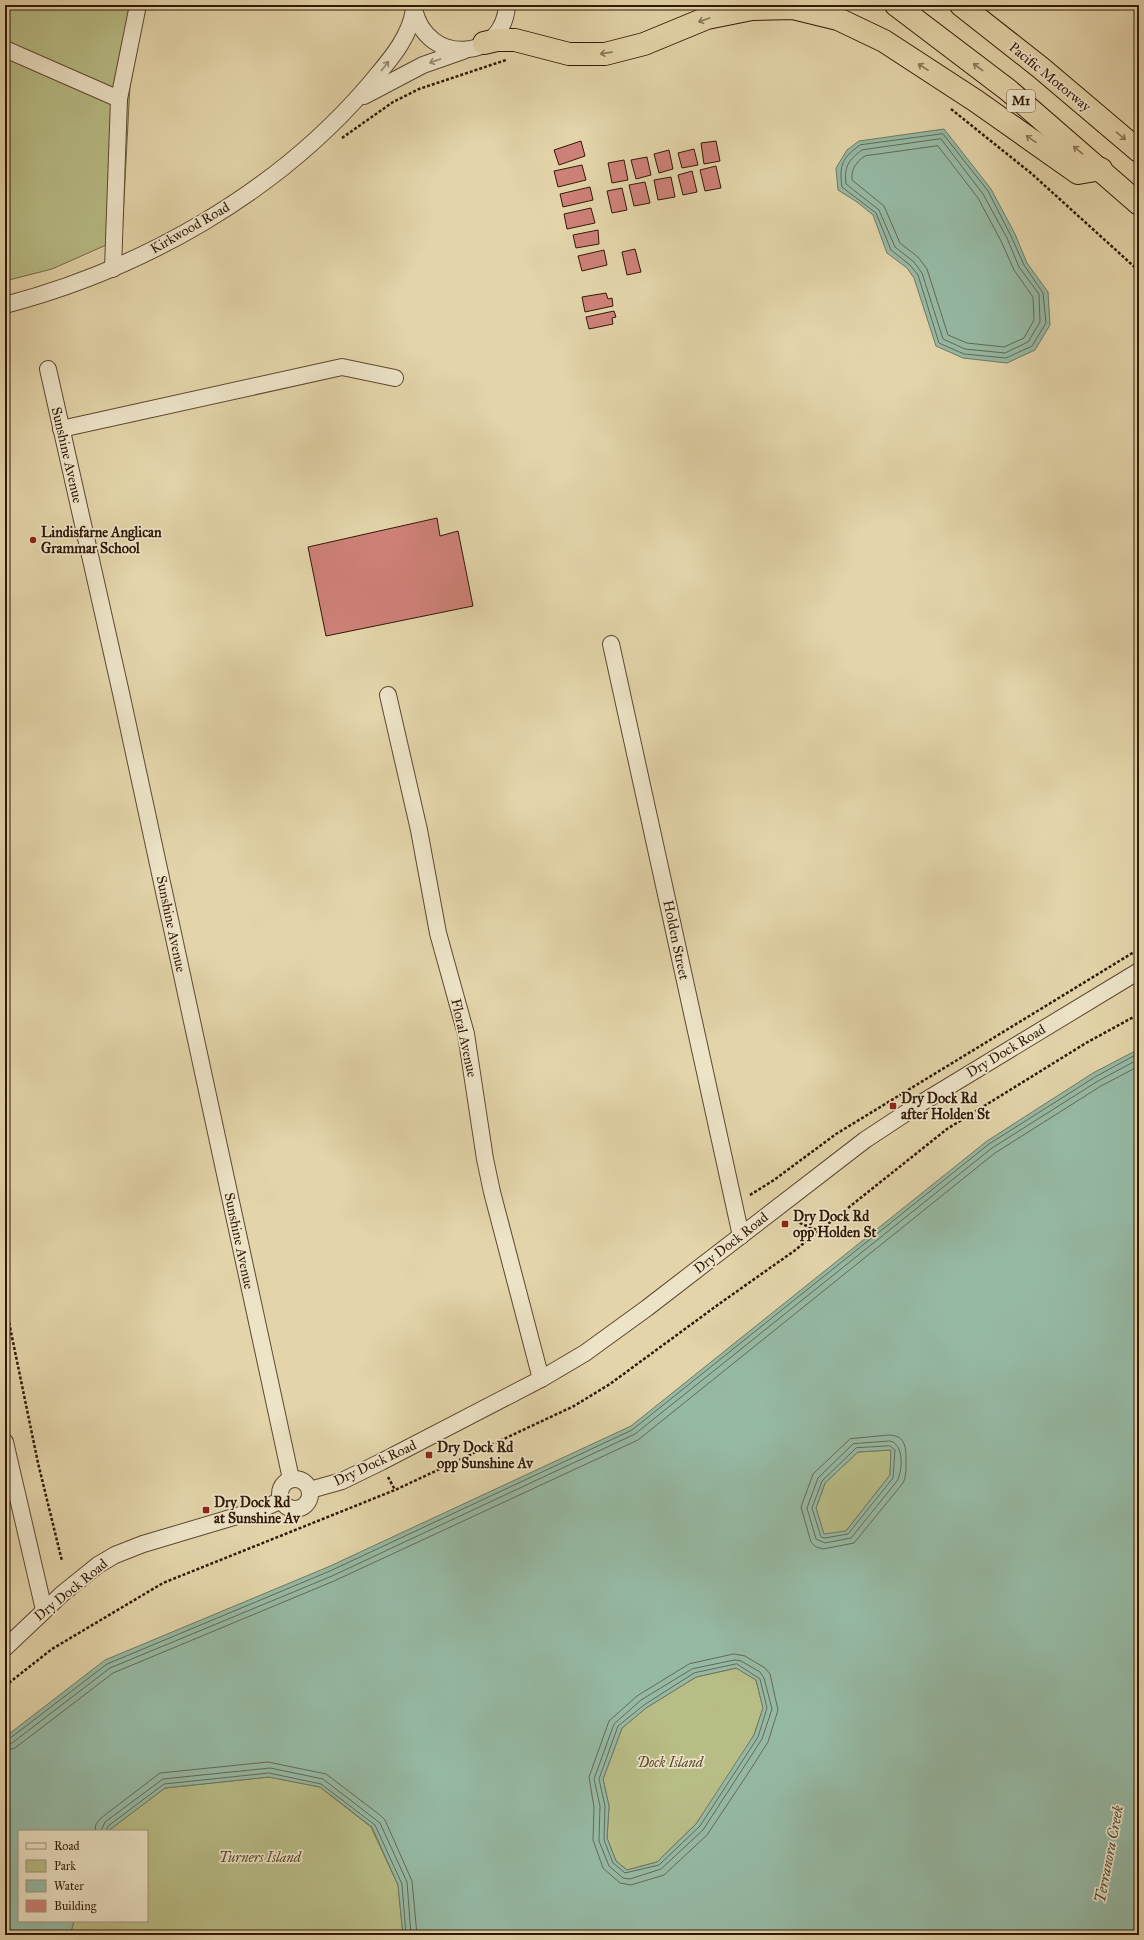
<svg xmlns="http://www.w3.org/2000/svg" width="1144" height="1940" font-family="'IM FELL Great Primer',serif">
<style>
.green{fill:#b8bc85;stroke:#746a46}
.water{fill:#96b9a4;stroke:#6e7965;fill-rule:evenodd}
.lines{fill:none;stroke-linecap:round;stroke-linejoin:round}
.shore{stroke:#646956;stroke-width:1}
.building{fill:#ce8178;stroke:#311907}
.minor-casing{stroke:#5e4830;stroke-width:18}
.highway-casing{stroke:#311907;stroke-width:24}
.path{stroke:#311907;stroke-width:2.5;stroke-dasharray:3 2;stroke-linecap:butt}
.minor{stroke:#ede3c7;stroke-width:16}
.highway{stroke:#e3d4a9;stroke-width:22}
.oneway{stroke:#8a7658}
.oneway2{stroke:#988871}
.poi-dot{fill:#8f2418;stroke:#ede3c7;stroke-width:1.5}
.labels{text-anchor:middle;dominant-baseline:central;stroke-width:3.5;stroke-linejoin:round;paint-order:stroke}
.shield{fill:#ede3c7;stroke:#695641;stroke-width:1}
.shield-label{font-size:13px;font-weight:bold;fill:#311907}
.street-label{font-size:14px;fill:#311907;stroke:#ede3c7}
.poi-label{font-size:14px;font-weight:bold;fill:#311907;stroke:#ede3c7;text-anchor:start}
.park-label{font-size:14px;font-style:italic;fill:#5a4a2d;stroke:#ede3c7}
.water-label{font-size:15px;font-style:italic;fill:#4f4936;stroke:#ede3c7}
</style>
<rect width="100%" height="100%" fill="#e3d4a9"/>
<filter id="stains"><feTurbulence type="fractalNoise" baseFrequency=".005" numOctaves="4"/><feColorMatrix values="0 0 0 0 .2 0 0 0 0 .09 0 0 0 0 .02 0 0 0 .5 -.17"/></filter>
<radialGradient id="worn" r=".72"><stop offset=".6" stop-color="#630" stop-opacity="0"/><stop offset="1" stop-color="#630" stop-opacity=".3"/></radialGradient>
<g class="green">
<path d="M5,5H145L130,85L122,238L52,269L5,281Z"/>
<path d="M891,1450L890,1475L846,1531L824,1535L816,1508L825,1483L858,1452Z"/>
<path d="M737,1668L756,1680L763,1708L754,1735L735,1767L696,1824L657,1862L627,1870L616,1861L607,1838L609,1806L603,1779L622,1728L646,1708L696,1677Z"/>
<path d="M269,1777L320,1787L371,1827L398,1885L403,1935H70L74,1921H147V1831H108L165,1788Z"/>
</g>
<g class="water">
<path d="M944,129L991,189L1015,234L1027,263L1048,292L1050,325L1035,350L1007,363L963,358L936,346L914,278L907,268L887,253L873,215L857,202L838,190L836,168L847,150L859,141Z"/>
<path d="M1139,1049V1935H403L398,1885L372,1827L320,1787L269,1777L165,1788L108,1831H19V1921H74L70,1935H5V1737L105,1660L328,1567L631,1426L987,1141L1093,1073ZM891,1450L890,1475L846,1531L824,1534L816,1508L825,1483L858,1452ZM736,1668L756,1680L763,1708L754,1735L696,1824L657,1862L627,1870L616,1861L607,1838L609,1806L603,1779L622,1728L646,1708L696,1677Z"/>
</g>
<g class="lines">
<g class="shore">
<path d="M943,134L988,191L1011,236L1024,265L1043,293L1046,323L1032,346L1006,358L964,354L939,343L918,275L910,265L891,250L876,213L842,187C839,165 842,158 860,145Z"/>
<path d="M941,139L983,194L1007,238L1019,267L1039,294L1040,322L1028,342L1005,353L965,349L943,339L922,273L914,262L895,247L879,210L846,184C844,167 848,160 862,150Z"/>
<path d="M938,146L978,198L1001,241L1014,270L1033,297L1034,320L1024,338L1004,347L967,343L948,335L927,269L918,257L900,243L884,206L852,180C851,169 856,162 865,156Z"/>
<path d="M889,1435C907,1435 906,1450 906,1464C906,1471 906,1477 903,1483L854,1543L823,1549L816,1547L811,1542L801,1507L813,1474L850,1439Z"/>
<path d="M890,1441C904,1443 903,1471 897,1481L851,1538L825,1543L816,1539L807,1508L818,1478L853,1444Z"/>
<path d="M890,1446L895,1450L893,1478L848,1534L825,1538L821,1537L812,1508L822,1481L856,1448Z"/>
<path d="M734,1654L745,1656L765,1668L770,1674L778,1710L768,1742L747,1775L707,1835L664,1875L631,1885L620,1883L603,1868L593,1840L594,1807L589,1777L609,1721L637,1696L689,1664Z"/>
<path d="M735,1660L741,1661L760,1672L764,1678L772,1709L762,1739L703,1830L661,1869L630,1879L623,1878L609,1866L599,1841L600,1806L594,1779L614,1724L641,1700L692,1669Z"/>
<path d="M737,1664L760,1679L767,1708L758,1737L700,1826L659,1865L625,1873L613,1863L604,1840L605,1806L599,1779L618,1726L644,1705L694,1673Z"/>
<path d="M5,1740L9,1739L107,1664L330,1571L632,1430L989,1144L1095,1077L1139,1053"/>
<path d="M5,1745L12,1743L110,1668L332,1576L635,1434L992,1148L1098,1081L1139,1059"/>
<path d="M5,1751L15,1748L113,1673L334,1581L638,1440L995,1153L1101,1086L1139,1066"/>
<path d="M95,1831L96,1824L101,1818L160,1773L268,1762L326,1774L380,1815L385,1820L412,1881L417,1935"/>
<path d="M101,1831L105,1822L163,1779L270,1768L323,1779L380,1823L407,1882L411,1935"/>
<path d="M106,1831L108,1826L164,1784L269,1773L321,1784L375,1825L402,1884L406,1935"/>
</g>
</g>
<g class="building">
<path d="M581,141L585,156L559,165L554,150Z"/>
<path d="M716,141L720,161L704,164L701,143Z"/>
<path d="M694,149L698,165L682,168L678,153Z"/>
<path d="M669,150L673,169L659,173L654,154Z"/>
<path d="M647,157L651,175L636,179L631,160Z"/>
<path d="M624,160L628,180L612,183L608,163Z"/>
<path d="M582,165L586,180L558,187L554,171Z"/>
<path d="M716,166L721,188L705,191L700,170Z"/>
<path d="M692,171L697,192L683,195L678,175Z"/>
<path d="M671,177L675,197L658,200L654,180Z"/>
<path d="M645,182L650,203L634,206L629,185Z"/>
<path d="M590,187L593,200L563,207L560,194Z"/>
<path d="M622,188L627,210L612,213L607,191Z"/>
<path d="M591,208L595,223L567,229L564,214Z"/>
<path d="M598,230L599,244L576,248L573,235Z"/>
<path d="M635,249L641,272L627,275L622,252Z"/>
<path d="M604,250L607,265L582,271L578,256Z"/>
<path d="M606,293L608,299L612,298L613,306L585,312L582,297Z"/>
<path d="M614,311L616,317L612,318L613,324L589,329L586,317Z"/>
<path d="M437,518L440,536L458,531L473,606L326,636L308,547Z"/>
</g>
<g class="lines">
<defs>
<g id="minor">
<path d="M414,9C427,67 504,61 507,5"/>
<path d="M5,49L119,99L113,269"/>
<path d="M364,96L423,65L463,51"/>
<path d="M119,99L138,5"/>
<path d="M5,305C142,269 275,194 368,86C387,63 410,39 414,9"/>
<path d="M48,369L121,693L291,1479"/>
<path d="M61,429L342,367L395,378"/>
<path d="M611,644L741,1236"/>
<path d="M388,695L419,830L438,933L466,1034L485,1159L492,1192L541,1379"/>
<path d="M5,1442L44,1610"/>
<circle cx="295" cy="1494" r="15"/>
<path d="M310,1490L342,1481L381,1462L541,1379L585,1353L647,1308L865,1140L918,1105L1139,971"/>
<path d="M5,1648L62,1594L98,1565L115,1555L143,1544L264,1508L282,1500"/>
</g>
<g id="highway">
<path d="M896,5L1008,90L1139,204"/>
<path d="M961,5L1041,68L1139,151"/>
<path d="M484,43L497,40H515L569,54H605L644,44L707,18L752,9L793,8L838,19L884,41L976,101L1078,173L1101,169"/>
</g>
</defs>
<use href="#minor" class="minor-casing"/>
<use href="#highway" class="highway-casing"/>
<g class="path">
<path d="M951,109L1032,174L1139,271"/>
<path d="M342,138L393,102L419,89L506,60"/>
<path d="M750,1195L774,1180L836,1134L1139,949"/>
<path d="M795,1221L819,1231"/>
<path d="M5,1303L38,1463L62,1561"/>
<path d="M388,1477L395,1490"/>
<path d="M5,1686L52,1649L163,1583L395,1490L574,1406L610,1384L719,1304L794,1251L947,1129L1086,1043L1139,1014"/>
</g>
<use href="#minor" class="minor"/>
<use href="#highway" class="highway"/>
</g>
<defs><path id="oneway-shaft" d="M-6 0H5M1.5-3L5.5 0L1.5 3" fill="none" stroke-width="1.6" stroke-linecap="round" stroke-linejoin="round"/></defs>
<g class="oneway">
<use href="#oneway-shaft" transform="translate(704 20) rotate(161)"/>
<use href="#oneway-shaft" transform="translate(606 53) rotate(172)"/>
<use href="#oneway-shaft" transform="translate(923 67) rotate(-147)"/>
<use href="#oneway-shaft" transform="translate(978 67) rotate(-143)"/>
<use href="#oneway-shaft" transform="translate(1121 136) rotate(40)"/>
<use href="#oneway-shaft" transform="translate(1031 139) rotate(-145)"/>
<use href="#oneway-shaft" transform="translate(1078 150) rotate(-140)"/>
</g>
<g class="oneway2">
<use href="#oneway-shaft" transform="translate(435 61) rotate(161)"/>
<use href="#oneway-shaft" transform="translate(385 66) rotate(-52)"/>
</g>
<g class="poi-dot">
<circle cx="33" cy="540" r="4"/>
<rect x="889" y="1102" width="8" height="8" rx="2"/>
<rect x="781" y="1220" width="8" height="8" rx="2"/>
<rect x="425" y="1451" width="8" height="8" rx="2"/>
<rect x="202" y="1506" width="8" height="8" rx="2"/>
</g>
<g class="labels">
<rect class="shield" x="1007" y="90" width="28" height="22" rx="3"/>
<g class="shield-label">
<text x="1021" y="101">M1</text>
</g>
<g class="street-label">
<text transform="translate(1050 77) rotate(39)">Pacific Motorway</text>
<text transform="translate(190 228) rotate(-30)">Kirkwood Road</text>
<text transform="translate(67 455) rotate(77)">Sunshine Avenue</text>
<text transform="translate(171 924) rotate(78)">Sunshine Avenue</text>
<text transform="translate(676 940) rotate(78)">Holden Street</text>
<text transform="translate(464 1038) rotate(78)">Floral Avenue</text>
<text transform="translate(1006 1051) rotate(-31)">Dry Dock Road</text>
<text transform="translate(239 1241) rotate(78)">Sunshine Avenue</text>
<text transform="translate(731 1243) rotate(-38)">Dry Dock Road</text>
<text transform="translate(375 1463) rotate(-25)">Dry Dock Road</text>
<text transform="translate(71 1590) rotate(-39)">Dry Dock Road</text>
</g>
<g class="poi-label">
<text x="41" y="532">Lindisfarne Anglican<tspan x="41" dy="16">Grammar School</tspan></text>
<text x="901" y="1098">Dry Dock Rd<tspan x="901" dy="16">after Holden St</tspan></text>
<text x="793" y="1216">Dry Dock Rd<tspan x="793" dy="16">opp Holden St</tspan></text>
<text x="437" y="1447">Dry Dock Rd<tspan x="437" dy="16">opp Sunshine Av</tspan></text>
<text x="214" y="1502">Dry Dock Rd<tspan x="214" dy="16">at Sunshine Av</tspan></text>
</g>
<g class="park-label">
<text x="670" y="1762">Dock Island</text>
<text x="260" y="1857">Turners Island</text>
</g>
<g class="water-label">
<text transform="translate(1109 1854) rotate(-79)">Terranora Creek</text>
</g>
</g>
<rect width="1144" height="1940" fill="none" stroke="#e3d4a9" stroke-width="20"/>
<rect x="6" y="6" width="1132" height="1928" fill="none" stroke="#311907" stroke-width="2"/>
<rect x="10" y="10" width="1124" height="1920" fill="none" stroke="#311907"/>
<rect x="18" y="1830" width="130" height="92" fill="#ede3c7" stroke="#a2927a"/>
<rect x="26" y="1843" width="20" height="6" fill="#ede3c7" stroke="#a2927a"/>
<text x="54" y="1850" font-size="12" fill="#311907">Road</text>
<rect x="26" y="1860" width="20" height="12" fill="#b8bc85" stroke="#a2927a"/>
<text x="54" y="1870" font-size="12" fill="#311907">Park</text>
<rect x="26" y="1880" width="20" height="12" fill="#96b9a4" stroke="#a2927a"/>
<text x="54" y="1890" font-size="12" fill="#311907">Water</text>
<rect x="26" y="1900" width="20" height="12" fill="#ce8178" stroke="#a2927a"/>
<text x="54" y="1910" font-size="12" fill="#311907">Building</text>
<rect width="100%" height="100%" filter="url(#stains)"/>
<rect width="100%" height="100%" fill="url(#worn)"/>
</svg>
